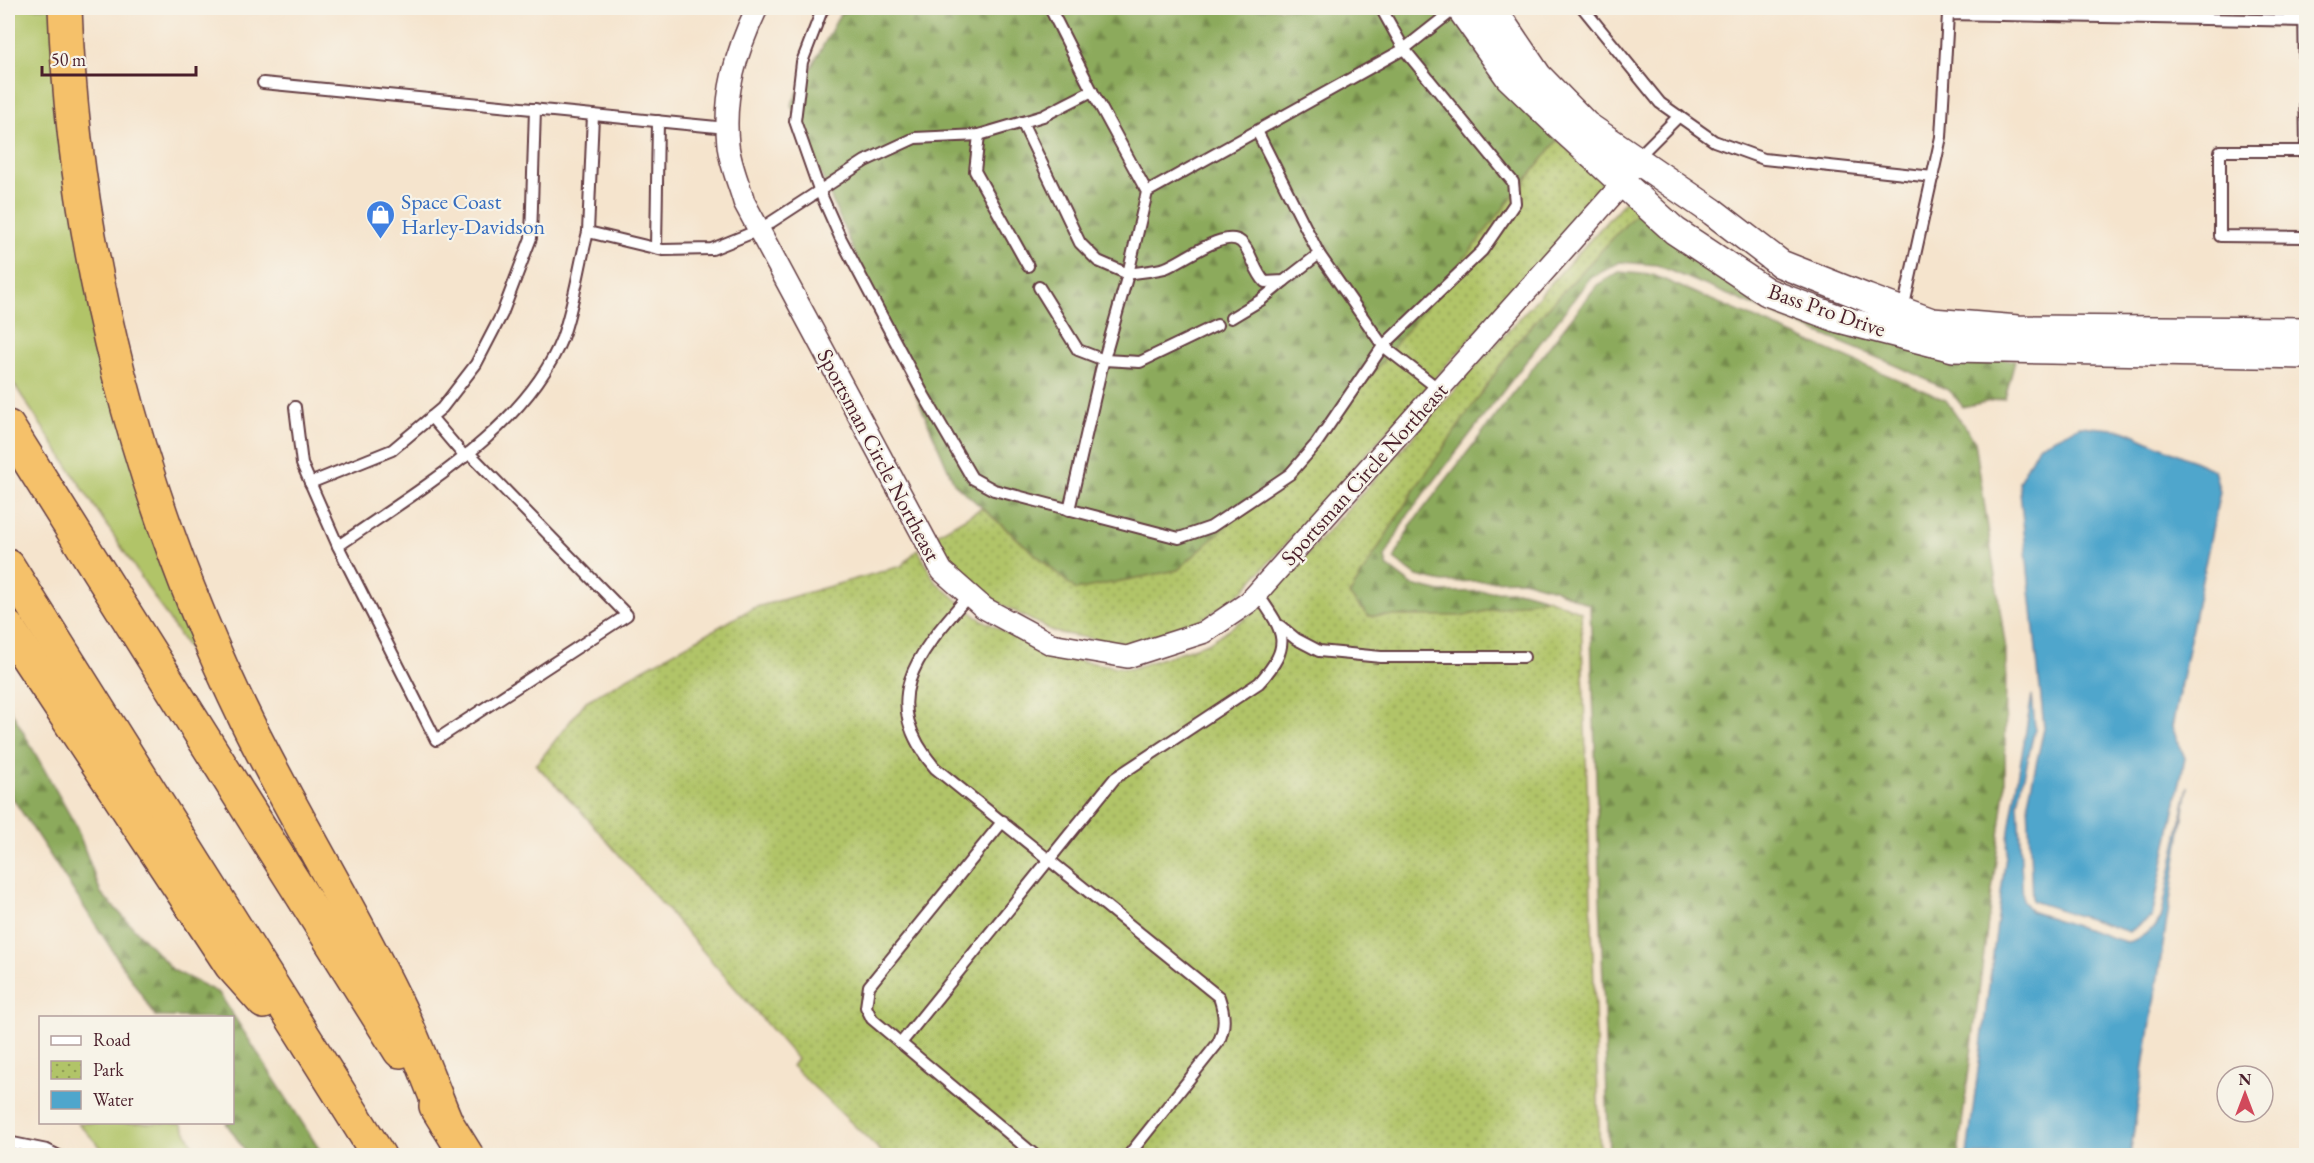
<svg xmlns="http://www.w3.org/2000/svg" width="2314" height="1163" font-family="'EB Garamond',serif">
<style>
.grass{fill:#b1c468;stroke:#7e724a;stroke-width:1.5}
.forest{fill:url(#forest-firs);stroke:#6b6444;stroke-width:1.5}
.park{fill:url(#park-dots);stroke:#7e724a;stroke-width:1.5}
.water{fill:#4fa6cc;stroke:#4c627c;stroke-width:1.5}
.lines{fill:none;stroke-linecap:round;stroke-linejoin:round}
.service-casing{stroke:#643d43;stroke-width:14}
.minor-casing{stroke:#643d43;stroke-width:24}
.tertiary-casing{stroke:#643d43;stroke-width:30}
.motorway-casing{stroke:#643d43;stroke-width:36}
.service{stroke:#fff;stroke-width:10}
.minor{stroke:#fff;stroke-width:21}
.tertiary{stroke:#fff;stroke-width:27}
.motorway{stroke:#f5c16b;stroke-width:33}
.labels{text-anchor:middle;dominant-baseline:central;stroke-width:4.5;stroke-linejoin:round;paint-order:stroke}
.shop-label{font-size:22px;fill:#366cbe;stroke:#f7f3e8;text-anchor:start}
.street-label{font-size:22px;fill:#4a1f2b;stroke:#f7f3e8}
</style>
<defs>
<pattern id="forest-firs" width="22" height="20" patternUnits="userSpaceOnUse" patternTransform="scale(1.5)"><rect width="22" height="20" fill="#8caa5c"/><path d="M5 1l3.5 6h-7zM16 11l3.5 6h-7z" fill="#748a4c"/></pattern>
<pattern id="park-dots" width="8" height="8" patternUnits="userSpaceOnUse" patternTransform="scale(1.5)"><rect width="8" height="8" fill="#b1c468"/><path d="M2 2h.1M6 6h.1" fill="none" stroke="#929f56" stroke-width="1.8" stroke-linecap="round"/></pattern>
</defs>
<rect width="100%" height="100%" fill="#f7f3e8"/>
<filter id="ink" filterUnits="userSpaceOnUse"><feTurbulence type="fractalNoise" baseFrequency=".0167" numOctaves="2"/><feDisplacementMap in="SourceGraphic" scale="12" xChannelSelector="R" yChannelSelector="G"/><feConvolveMatrix kernelMatrix="1 2 1 2 8 2 1 2 1" color-interpolation-filters="sRGB"/></filter>
<filter id="wash" filterUnits="userSpaceOnUse"><feTurbulence type="fractalNoise" baseFrequency=".008" numOctaves="4" result="noise"/><feDisplacementMap in="SourceGraphic" scale="24" xChannelSelector="R" yChannelSelector="G"/><feGaussianBlur stdDeviation="1.35" result="paint"/><feColorMatrix in="noise" values="0 0 0 0 0 0 0 0 0 0 0 0 0 0 0 0 0 1.4 0 .05"/><feComposite in="paint" operator="in"/></filter>
<g filter="url(#wash)">
<rect width="100%" height="100%" fill="#f5e4cd"/>
<g class="grass">
<path d="M8,8H57L73,180L233,717L8,375Z"/>
<path d="M78,1123H181L199,1155H108Z"/>
</g>
<g class="forest">
<path d="M855,8H1447L1558,140L1316,445L1178,570L1076,590L954,483L791,105L840,14Z"/>
<path d="M1638,211L1764,304L2015,361L2005,398L1963,407L1950,391L1902,368L1657,265L1620,262L1590,278L1405,519L1385,557L1387,566L1412,585L1441,592L1522,591L1547,598L1464,616H1368L1349,595L1412,493L1519,339Z"/>
<path d="M1619,272L1653,275L1946,400L1975,441L2006,650L2005,790L1958,1155H1609L1590,605L1554,589L1523,580L1443,582L1417,576L1394,559L1411,525L1597,285Z"/>
<path d="M8,705L76,826L101,893L173,970L219,993L323,1155H248L226,1123L232,1122V1018L156,1017L8,791Z"/>
</g>
<g class="park">
<path d="M1558,140L1609,185L1242,592L1201,620L1127,645L1054,632L989,598L950,563L935,535L982,508L1076,590L1178,570L1316,445Z"/>
<path d="M1626,200L1638,211L1519,339L1412,493L1349,595L1368,616H1464L1547,598L1581,612L1600,1155H885L792,1066L797,1059L579,809L536,765L586,701L753,608L901,566L918,549L935,581L977,617L1050,656L1130,669L1208,643L1256,611Z"/>
</g>
<g class="water">
<path d="M2080,426L2124,430L2214,470L2220,491L2172,727L2185,758L2152,917L2129,932L2032,901L2028,801L2044,728L2019,482L2038,446Z"/>
<path d="M2032,695L2035,728L2018,802L2023,901L2030,911L2126,942C2138,941 2154,929 2161,919L2188,786L2130,1155H1967L2010,824Z"/>
</g>
</g>
<g filter="url(#ink)">
<g class="lines">
<defs>
<g id="service">
<path d="M825,8L822,10L802,62L795,121L820,192L840,237L922,392L972,478L994,490L1179,538L1211,527L1290,474L1316,444L1383,346L1482,251L1515,203L1513,182L1404,49L1381,8"/>
<path d="M1050,8L1092,91"/>
<path d="M1583,8L1660,103L1714,141L1764,159L1933,177"/>
<path d="M2304,8L2306,151"/>
<path d="M263,83L727,128"/>
<path d="M1022,122L1080,243L1098,261L1128,274L1101,370L1069,510"/>
<path d="M1257,131L1319,254"/>
<path d="M979,135L975,171L1028,266"/>
<path d="M2306,151H2220V236L2306,237"/>
<path d="M1636,159L1679,116"/>
<path d="M1147,192L1404,49L1456,8"/>
<path d="M588,232L593,115"/>
<path d="M656,248L658,121"/>
<path d="M1039,287L1078,350L1104,360L1140,362L1217,325"/>
<path d="M1903,310L1941,137L1948,14L2306,21"/>
<path d="M1231,318L1261,300L1284,281"/>
<path d="M295,407L302,464L338,546C414,493 527,428 562,338C574,305 579,266 588,232L663,250L712,249L759,230L865,161L915,138L979,135L1043,116L1092,91L1147,192L1128,274C1140,272 1153,271 1165,268C1182,262 1225,228 1241,242C1251,250 1254,271 1265,282L1284,281L1319,254L1383,346L1440,390"/>
<path d="M431,417L465,457"/>
<path d="M310,483L392,450L442,408L476,364L502,314L531,238L535,109"/>
<path d="M338,546L436,740L627,615L469,453"/>
<path d="M969,595C920,652 875,698 935,768L1219,997C1225,1015 1226,1026 1218,1043L1128,1156"/>
<path d="M1280,626L1296,639L1319,651L1381,657H1524"/>
<path d="M1003,821L869,986L866,1007L872,1019L1036,1156"/>
<path d="M901,1043L1115,778L1259,683C1294,644 1284,632 1257,593"/>
<path d="M8,1142L47,1150L59,1156"/>
</g>
<path id="minor" d="M757,8C736,52 723,95 728,145C730,164 739,184 744,202L942,571L984,608L1051,644L1127,657L1205,632L1249,602L1624,182L1630,170"/>
<g id="tertiary">
<path d="M1460,8L1509,77L1560,126L1675,231L1767,292L1839,319L1953,348L2306,355"/>
<path d="M1492,8L1538,76L1586,125L1713,212L1781,264L1867,298L1932,322L2018,329L2306,331"/>
</g>
<g id="motorway">
<path d="M65,8C74,254 139,501 247,722C295,819 353,911 399,1008C417,1046 431,1086 447,1124"/>
<path d="M8,427L400,1051"/>
<path d="M8,566L379,1156"/>
<path d="M8,628L231,965L264,1002"/>
<path d="M436,1106L467,1156"/>
</g>
</defs>
<use href="#service" class="service-casing"/>
<use href="#minor" class="minor-casing"/>
<use href="#tertiary" class="tertiary-casing"/>
<use href="#motorway" class="motorway-casing"/>
<use href="#service" class="service"/>
<use href="#minor" class="minor"/>
<use href="#tertiary" class="tertiary"/>
<use href="#motorway" class="motorway"/>
</g>
</g>
<defs>
<symbol id="shop-pin" viewBox="-11 -11 22 30"><path d="M0 17L-7.5 6A9.5 9.5 0 1 1 7.5 6Z" fill="#3f7fe0" stroke="#f7f3e8"/><path d="M-5-2.5h2.3a2.7 3.5 0 0 1 5.4 0H5L5.5 6h-11ZM-1.5-2.5h3a1.5 2.3 0 0 0-3 0Z" fill="#fff"/></symbol>
</defs>
<g fill-rule="evenodd">
<use href="#shop-pin" x="364" y="198" width="33" height="45"/>
</g>
<g class="labels">
<g class="shop-label">
<text x="401" y="201">Space Coast<tspan x="401" dy="25">Harley-Davidson</tspan></text>
</g>
<g class="street-label">
<text transform="translate(1827 310) rotate(19)">Bass Pro Drive</text>
<text transform="translate(879 455) rotate(62)">Sportsman Circle Northeast</text>
<text transform="translate(1364 474) rotate(-48)">Sportsman Circle Northeast</text>
</g>
</g>
<rect width="2314" height="1163" fill="none" stroke="#f7f3e8" stroke-width="30"/>
<rect x="39" y="1016" width="195" height="108" fill="#f7f3e8" stroke="#b29e9c" stroke-width="1.5"/>
<rect x="51" y="1036" width="30" height="9" fill="#ffffff" stroke="#b29e9c" stroke-width="1.5"/>
<text x="93" y="1046" font-size="18" fill="#4a1f2b">Road</text>
<rect x="51" y="1061" width="30" height="18" fill="url(#park-dots)" stroke="#b29e9c" stroke-width="1.5"/>
<text x="93" y="1076" font-size="18" fill="#4a1f2b">Park</text>
<rect x="51" y="1091" width="30" height="18" fill="#4fa6cc" stroke="#b29e9c" stroke-width="1.5"/>
<text x="93" y="1106" font-size="18" fill="#4a1f2b">Water</text>
<g transform="translate(2245 1094)"><circle r="28" fill="#f7f3e8" stroke="#b29e9c" stroke-width="1.5"/>
<path d="M0-4.5L10 22L0 15L-10 22Z" fill="#d1495b"/>
<text y="-9" font-size="16" font-weight="bold" text-anchor="middle" fill="#4a1f2b">N</text>
</g>
<path d="M42 66v9h154v-9" fill="none" stroke="#4a1f2b" stroke-width="3"/>
<text x="51" y="66" font-size="18" fill="#4a1f2b" stroke="#f7f3e8" stroke-width="4.5" paint-order="stroke">50 m</text>
</svg>
